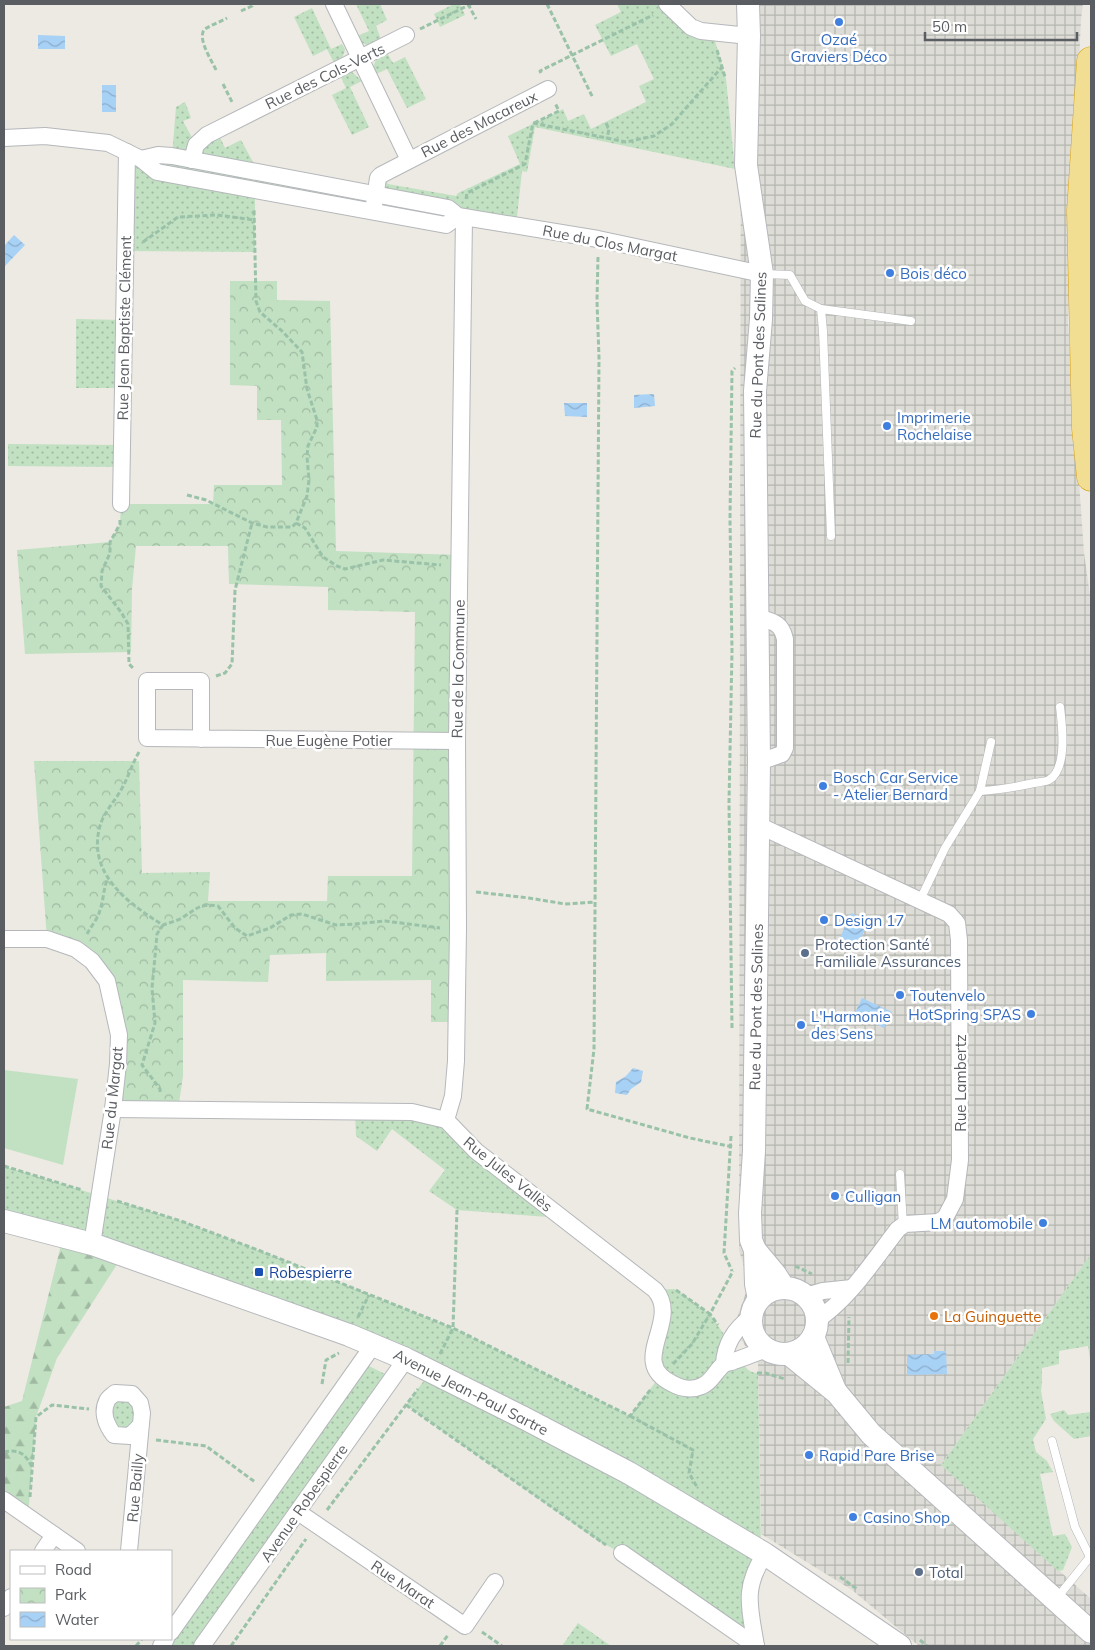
<svg xmlns="http://www.w3.org/2000/svg" width="1095" height="1650" font-family="Mulish,sans-serif">
<style>
.industrial{fill:url(#industrial-grid)}
.grass{fill:url(#grass-dots)}
.forest{fill:url(#forest-firs)}
.park{fill:url(#park-crowns)}
.pitch{fill:#c1e1c2}
.water{fill:url(#water-waves)}
.lines{fill:none;stroke-linecap:round;stroke-linejoin:round}
.lane-casing{stroke:#b5b7bb;stroke-width:9}
.street-casing{stroke:#b5b7bb;stroke-width:18}
.secondary-casing{stroke:#b6b8bd;stroke-width:24}
.highway-casing{stroke:#d8a316;stroke-width:29}
.path{stroke:#9ac2a8;stroke-width:3;stroke-dasharray:5 2.5;stroke-linecap:butt}
.lane{stroke:#fff;stroke-width:8}
.street{stroke:#fff;stroke-width:16}
.secondary{stroke:#fff;stroke-width:22}
.highway{stroke:#f2de93;stroke-width:28}
.shop-dot{fill:#3f7fe0;stroke:#fff;stroke-width:2}
.service-dot{fill:#5c6f8a;stroke:#fff;stroke-width:2}
.transit-dot{fill:#1a4fb4;stroke:#fff;stroke-width:2}
.food-dot{fill:#e8710a;stroke:#fff;stroke-width:2}
.labels{text-anchor:middle;dominant-baseline:central;stroke-width:5;stroke-linejoin:round;paint-order:stroke}
.shop-label{font-size:15px;fill:#366cbe;stroke:#fff;text-anchor:start}
.street-label{font-size:15px;fill:#5a5d61;stroke:#fff}
.service-label{font-size:15px;fill:#4e5e75;stroke:#fff;text-anchor:start}
.transit-label{font-size:15px;fill:#164399;stroke:#fff;text-anchor:start}
.food-label{font-size:15px;fill:#c56008;stroke:#fff;text-anchor:start}
</style>
<defs>
<pattern id="industrial-grid" width="8" height="8" patternUnits="userSpaceOnUse" patternTransform="scale(1.25)"><rect width="8" height="8" fill="#dddcd6"/><path d="M0 4h8M4 0v8" fill="none" stroke="#b6b6b1"/></pattern>
<pattern id="grass-dots" width="8" height="8" patternUnits="userSpaceOnUse" patternTransform="scale(1.25)"><rect width="8" height="8" fill="#c1e1c2"/><path d="M2 2h.1M6 6h.1" fill="none" stroke="#a0baa1" stroke-width="1.8" stroke-linecap="round"/></pattern>
<pattern id="forest-firs" width="22" height="20" patternUnits="userSpaceOnUse" patternTransform="scale(1.25)"><rect width="22" height="20" fill="#c1e1c2"/><path d="M5 1l3.5 6h-7zM16 11l3.5 6h-7z" fill="#a0baa1"/></pattern>
<pattern id="park-crowns" width="20" height="18" patternUnits="userSpaceOnUse" patternTransform="scale(1.25)"><rect width="20" height="18" fill="#c1e1c2"/><path d="M2 6a3 3 0 1 1 6 0M12 15a3 3 0 1 1 6 0" fill="none" stroke="#a0baa1"/></pattern>
<pattern id="water-waves" width="16" height="10" patternUnits="userSpaceOnUse" patternTransform="scale(1.25)"><rect width="16" height="10" fill="#a8d1f6"/><path d="M0 5q4-4 8 0t8 0" fill="none" stroke="#8cadcb"/></pattern>
</defs>
<rect width="100%" height="100%" fill="#eceae2"/>
<path class="industrial" d="M741,4H1083L1081,19L1068,322L1084,553L1091,602V1254L941,1465L1091,1599V1646H919L852,1590L761,1534L758,1363L733,1329L749,1284L739,1250Z"/>
<g class="grass">
<path d="M356,4H380L387,20L376,26L382,42L371,47L360,42L357,36L369,31Z"/>
<path d="M454,4H460L465,15L440,27L434,14Z"/>
<path d="M617,4H667L713,34L726,79L735,169L535,127L527,172L522,171L516,226L446,225L255,191V252L125,251L127,152L172,156L176,107L185,102L191,118L183,121L196,145L216,129L225,148L241,140L259,173L375,195L381,175L388,184L456,196L458,193L520,164L508,136L563,109L568,121L584,114L591,129L646,102L639,86L654,79L637,44L611,56L595,25L621,12Z"/>
<path d="M312,8L331,49L342,44L345,49C344,57 341,59 334,63L327,49L313,56L294,17Z"/>
<path d="M387,53L393,63L405,57L426,99L407,108L387,69L374,75C373,61 375,59 387,53Z"/>
<path d="M347,72H352L362,81L350,87L369,127L352,135L332,95L346,88L340,75Z"/>
<path d="M76,319L124,320L123,388H76Z"/>
<path d="M8,444L122,445V467L8,466Z"/>
<path d="M355,1112L446,1120L548,1217L457,1210L429,1191L445,1170L392,1129L377,1151L356,1136Z"/>
<path d="M4,1166L181,1221L258,1250L453,1328L630,1416L660,1376L655,1345V1290L674,1289L678,1291L710,1314L725,1336V1350C729,1353 736,1355 739,1359C746,1366 747,1373 758,1373L761,1551L755,1570L756,1646L622,1553L600,1542L406,1405L431,1371L4,1221Z"/>
<path d="M1091,1254V1365L1088,1346L1059,1351V1364L1042,1368V1382L1041,1391L1046,1419L1033,1439L1036,1452L1047,1461L1053,1472L1040,1474L1053,1536L1065,1534L1072,1547L1063,1570L1058,1571L941,1465Z"/>
<path d="M361,1362L393,1378L203,1646H161Z"/>
<path d="M132,1394L141,1425L114,1435L107,1401Z"/>
<path d="M1064,1410L1068,1415L1091,1412V1436L1074,1439L1054,1421L1050,1414Z"/>
<path d="M578,1623L611,1646H562Z"/>
</g>
<path class="forest" d="M63,1237L123,1255L57,1358L36,1417L28,1517L4,1500V1407L22,1401Z"/>
<path class="park" d="M230,281H277V300L330,301L336,551L459,555L457,1022H431V980L326,981V953L270,955L268,982L183,980V1076L178,1110L113,1109L119,1035L92,961L47,939L34,761H139L142,873L210,872L208,901H327L328,876H412L415,612L328,610V587L229,584L228,546H136L132,589L131,652L25,654L17,550L110,542L120,524L121,504H213L214,485H282L281,420H257V386L230,385Z"/>
<path class="pitch" d="M4,1070L78,1079L63,1165L4,1148Z"/>
<g class="water">
<path d="M38,35L65,36V49H38Z"/>
<rect x="102" y="85" width="14" height="27"/>
<path d="M14,235L25,245L5,266L4,246Z"/>
<path d="M654,394L655,406L634,408V395Z"/>
<path d="M564,403H587V417L565,416Z"/>
<path d="M851,913L869,921L855,951L838,942Z"/>
<path d="M862,998L892,1012L884,1028L863,1018L861,1021L853,1017Z"/>
<path d="M633,1068L643,1071L641,1082L631,1089L627,1095L615,1093L616,1082L626,1076Z"/>
<path d="M934,1351H946L947,1374L907,1375V1355L934,1354Z"/>
</g>
<g class="lines">
<defs>
<g id="lane">
<path d="M764,274L790,275L805,301L821,309L823,331L831,536"/>
<path d="M821,309L911,321"/>
<path d="M980,791C999,790 1016,787 1034,783C1038,782 1045,782 1049,780C1068,769 1062,724 1060,707"/>
<path d="M920,900L945,848L980,791L991,742"/>
<path d="M900,1174L903,1226"/>
<path d="M1052,1441L1075,1527L1090,1557"/>
<path d="M1057,1598L1090,1557"/>
</g>
<g id="street">
<path d="M334,4L409,160"/>
<path d="M667,4L691,27L701,31L749,36"/>
<path d="M4,138L45,136L108,143L141,159L157,172L446,225L458,216"/>
<path d="M141,159L158,155L172,156L448,208L458,216L598,239L762,274"/>
<path d="M192,160L196,145L207,135L406,35"/>
<path d="M374,205L378,178L381,175L548,89"/>
<path d="M121,504L127,152"/>
<path d="M757,617C773,622 781,622 785,639V748L782,754L759,762"/>
<path d="M201,739V681H147V738L457,741"/>
<path d="M758,825L949,914L957,923L959,940L960,1160L955,1199L945,1218L938,1222L905,1224L898,1229C873,1261 850,1298 817,1320"/>
<path d="M4,939H47L76,949L92,961L107,981L119,1035L118,1064L113,1109L92,1244"/>
<path d="M113,1109L412,1112L446,1120L476,1151L655,1290C682,1321 626,1362 673,1384C682,1389 693,1390 702,1386C712,1382 716,1370 724,1364C726,1362 731,1363 734,1361C745,1357 756,1353 766,1349"/>
<path d="M446,1120L453,1096L456,1061L458,928L457,741L464,217"/>
<path d="M806,1296L823,1291L852,1288"/>
<path d="M724,1364C725,1343 735,1329 751,1317"/>
<path d="M4,1500L77,1551"/>
<path d="M298,1512L465,1626L495,1582"/>
<path d="M43,1551L54,1535"/>
<path d="M129,1551L142,1413L140,1403L132,1394L115,1393C113,1395 108,1398 107,1401C101,1413 107,1426 114,1435L130,1436L141,1425"/>
<path d="M622,1553L756,1646"/>
<path d="M4,1608L11,1597"/>
<path d="M171,1632L374,1344"/>
<path d="M161,1646L166,1639"/>
<path d="M202,1646L406,1359"/>
<path d="M756,1646C750,1608 742,1589 765,1554"/>
</g>
<g id="secondary">
<path d="M748,4L749,36L746,165L762,274L761,319L755,391L759,762L754,1151L750,1213L751,1240L755,1250L756,1284L759,1299"/>
<path d="M4,1221L92,1244L349,1335L406,1359L524,1418L629,1473L765,1554L900,1646"/>
<path d="M755,1250L775,1274L784,1288"/>
<circle cx="784" cy="1321" r="33"/>
<path d="M813,1337L835,1390"/>
<path d="M789,1354L837,1393L871,1434L1091,1632"/>
</g>
<path id="highway" d="M1091,61L1081,211L1086,428L1091,477"/>
</defs>
<use href="#lane" class="lane-casing"/>
<use href="#street" class="street-casing"/>
<use href="#secondary" class="secondary-casing"/>
<use href="#highway" class="highway-casing"/>
<g class="path">
<path d="M468,4L476,19"/>
<path d="M547,4L593,98"/>
<path d="M241,11L252,6L253,4"/>
<path d="M420,29L471,4"/>
<path d="M717,50L725,77"/>
<path d="M216,70C212,61 196,37 205,29C211,25 220,22 227,18"/>
<path d="M541,73L540,71L653,15"/>
<path d="M223,84L232,102"/>
<path d="M533,123L626,142L654,136L672,124L722,67"/>
<path d="M534,123L559,111L555,103"/>
<path d="M606,123L609,129L607,139"/>
<path d="M466,199L467,193L525,164L533,123"/>
<path d="M143,242L178,217L217,215L254,220"/>
<path d="M598,257L597,301L599,358L594,1049L587,1109L690,1138L733,1147"/>
<path d="M187,495L206,500L252,523L267,527H292L296,523L307,496L309,480L307,456L308,446L317,427V420L307,389L302,352L282,331L260,312L256,301L254,208"/>
<path d="M120,520V524L110,542V553L102,571L101,586L121,612L128,624L129,664L134,669"/>
<path d="M296,523L305,528L323,557L337,566L345,569L383,560L441,565"/>
<path d="M216,676L225,673L232,664L235,590L252,523"/>
<path d="M139,752C132,764 128,778 121,790C113,804 102,814 99,830C89,875 129,904 163,925C169,923 176,921 182,918C196,909 200,903 218,906L235,928L247,936L270,928L291,915L302,914L336,925L355,924L385,921L440,928"/>
<path d="M476,892L529,898L565,904L595,902"/>
<path d="M87,934C91,926 98,919 100,910C104,899 103,889 108,878"/>
<path d="M732,1028L729,803L732,651L730,519L732,371L735,368"/>
<path d="M160,1092V1089L142,1065L155,1023L152,988L154,967L157,934L163,925"/>
<path d="M731,1136L724,1253L732,1271"/>
<path d="M4,1166L82,1190"/>
<path d="M117,1201L181,1221L258,1250L453,1328L630,1416L651,1389"/>
<path d="M795,1266L812,1274"/>
<path d="M676,1290L710,1314L733,1271"/>
<path d="M358,1317L369,1295"/>
<path d="M440,1354L453,1328L457,1210"/>
<path d="M848,1363L849,1317"/>
<path d="M673,1364L692,1344L710,1314L718,1325"/>
<path d="M757,1373H765L785,1379"/>
<path d="M322,1384L326,1360L339,1353"/>
<path d="M406,1405L606,1545"/>
<path d="M630,1416L693,1450L689,1473L697,1487"/>
<path d="M156,1440L206,1446L255,1482"/>
<path d="M4,1452C19,1449 25,1453 32,1467"/>
<path d="M30,1497L36,1417L52,1405L89,1409"/>
<path d="M327,1510L418,1389"/>
<path d="M840,1577L857,1589"/>
<path d="M482,1632L502,1646"/>
<path d="M920,1640L927,1646"/>
<path d="M136,1646L142,1639"/>
<path d="M231,1646L306,1539"/>
<path d="M440,1646L448,1635"/>
</g>
<use href="#lane" class="lane"/>
<use href="#street" class="street"/>
<use href="#secondary" class="secondary"/>
<use href="#highway" class="highway"/>
</g>
<g class="shop-dot">
<circle cx="839" cy="22" r="5"/>
<circle cx="890" cy="273" r="5"/>
<circle cx="887" cy="426" r="5"/>
<circle cx="823" cy="786" r="5"/>
<circle cx="824" cy="920" r="5"/>
<circle cx="900" cy="995" r="5"/>
<circle cx="1031" cy="1014" r="5"/>
<circle cx="801" cy="1025" r="5"/>
<circle cx="835" cy="1196" r="5"/>
<circle cx="1043" cy="1223" r="5"/>
<circle cx="809" cy="1455" r="5"/>
<circle cx="853" cy="1517" r="5"/>
</g>
<g class="service-dot">
<circle cx="805" cy="953" r="5"/>
<circle cx="919" cy="1572" r="5"/>
</g>
<rect class="transit-dot" x="254" y="1267" width="10" height="10" rx="2.5"/>
<circle class="food-dot" cx="934" cy="1316" r="5"/>
<g class="labels">
<g class="shop-label">
<text x="839" y="39" text-anchor="middle">Ozaé<tspan x="839" dy="17">Graviers Déco</tspan></text>
<text x="900" y="273">Bois déco</text>
<text x="897" y="417">Imprimerie<tspan x="897" dy="17">Rochelaise</tspan></text>
<text x="833" y="777">Bosch Car Service<tspan x="833" dy="17">- Atelier Bernard</tspan></text>
<text x="834" y="920">Design 17</text>
<text x="910" y="995">Toutenvelo</text>
<text x="1021" y="1014" text-anchor="end">HotSpring SPAS</text>
<text x="811" y="1016">L'Harmonie<tspan x="811" dy="17">des Sens</tspan></text>
<text x="845" y="1196">Culligan</text>
<text x="1033" y="1223" text-anchor="end">LM automobile</text>
<text x="819" y="1455">Rapid Pare Brise</text>
<text x="863" y="1517">Casino Shop</text>
</g>
<g class="street-label">
<text transform="translate(325 76) rotate(-26)">Rue des Cols-Verts</text>
<text transform="translate(479 124) rotate(-27)">Rue des Macareux</text>
<text transform="translate(610 243) rotate(11)">Rue du Clos Margat</text>
<text transform="translate(124 328) rotate(-89)">Rue Jean Baptiste Clément</text>
<text transform="translate(758 355) rotate(-88)">Rue du Pont des Salines</text>
<text transform="translate(458 669) rotate(-89)">Rue de la Commune</text>
<text x="329" y="740">Rue Eugène Potier</text>
<text transform="translate(756 1007) rotate(-89)">Rue du Pont des Salines</text>
<text transform="translate(960 1083) rotate(-90)">Rue Lambertz</text>
<text transform="translate(112 1098) rotate(-84)">Rue du Margat</text>
<text transform="translate(508 1174) rotate(39)">Rue Jules Vallès</text>
<text transform="translate(471 1392) rotate(27)">Avenue Jean-Paul Sartre</text>
<text transform="translate(135 1488) rotate(-85)">Rue Bailly</text>
<text transform="translate(304 1503) rotate(-55)">Avenue Robespierre</text>
<text transform="translate(403 1584) rotate(34)">Rue Marat</text>
</g>
<g class="service-label">
<text x="815" y="944">Protection Santé<tspan x="815" dy="17">Familiale Assurances</tspan></text>
<text x="929" y="1572">Total</text>
</g>
<g class="transit-label">
<text x="269" y="1272">Robespierre</text>
</g>
<g class="food-label">
<text x="944" y="1316">La Guinguette</text>
</g>
</g>
<rect width="1095" height="1650" fill="none" stroke="#5a5d61" stroke-width="10"/>
<rect x="10" y="1550" width="162" height="90" fill="#ffffff" stroke="#bdbec0"/>
<rect x="20" y="1566" width="25" height="8" fill="#ffffff" stroke="#bdbec0"/>
<text x="55" y="1575" font-size="15" fill="#5a5d61">Road</text>
<rect x="20" y="1588" width="25" height="15" fill="url(#park-crowns)" stroke="#bdbec0"/>
<text x="55" y="1600" font-size="15" fill="#5a5d61">Park</text>
<rect x="20" y="1612" width="25" height="15" fill="url(#water-waves)" stroke="#bdbec0"/>
<text x="55" y="1625" font-size="15" fill="#5a5d61">Water</text>
<path d="M925 32v8h152v-8" fill="none" stroke="#5a5d61" stroke-width="2.5"/>
<text x="932" y="32" font-size="15" fill="#5a5d61" stroke="#ffffff" stroke-width="4" paint-order="stroke">50 m</text>
</svg>
